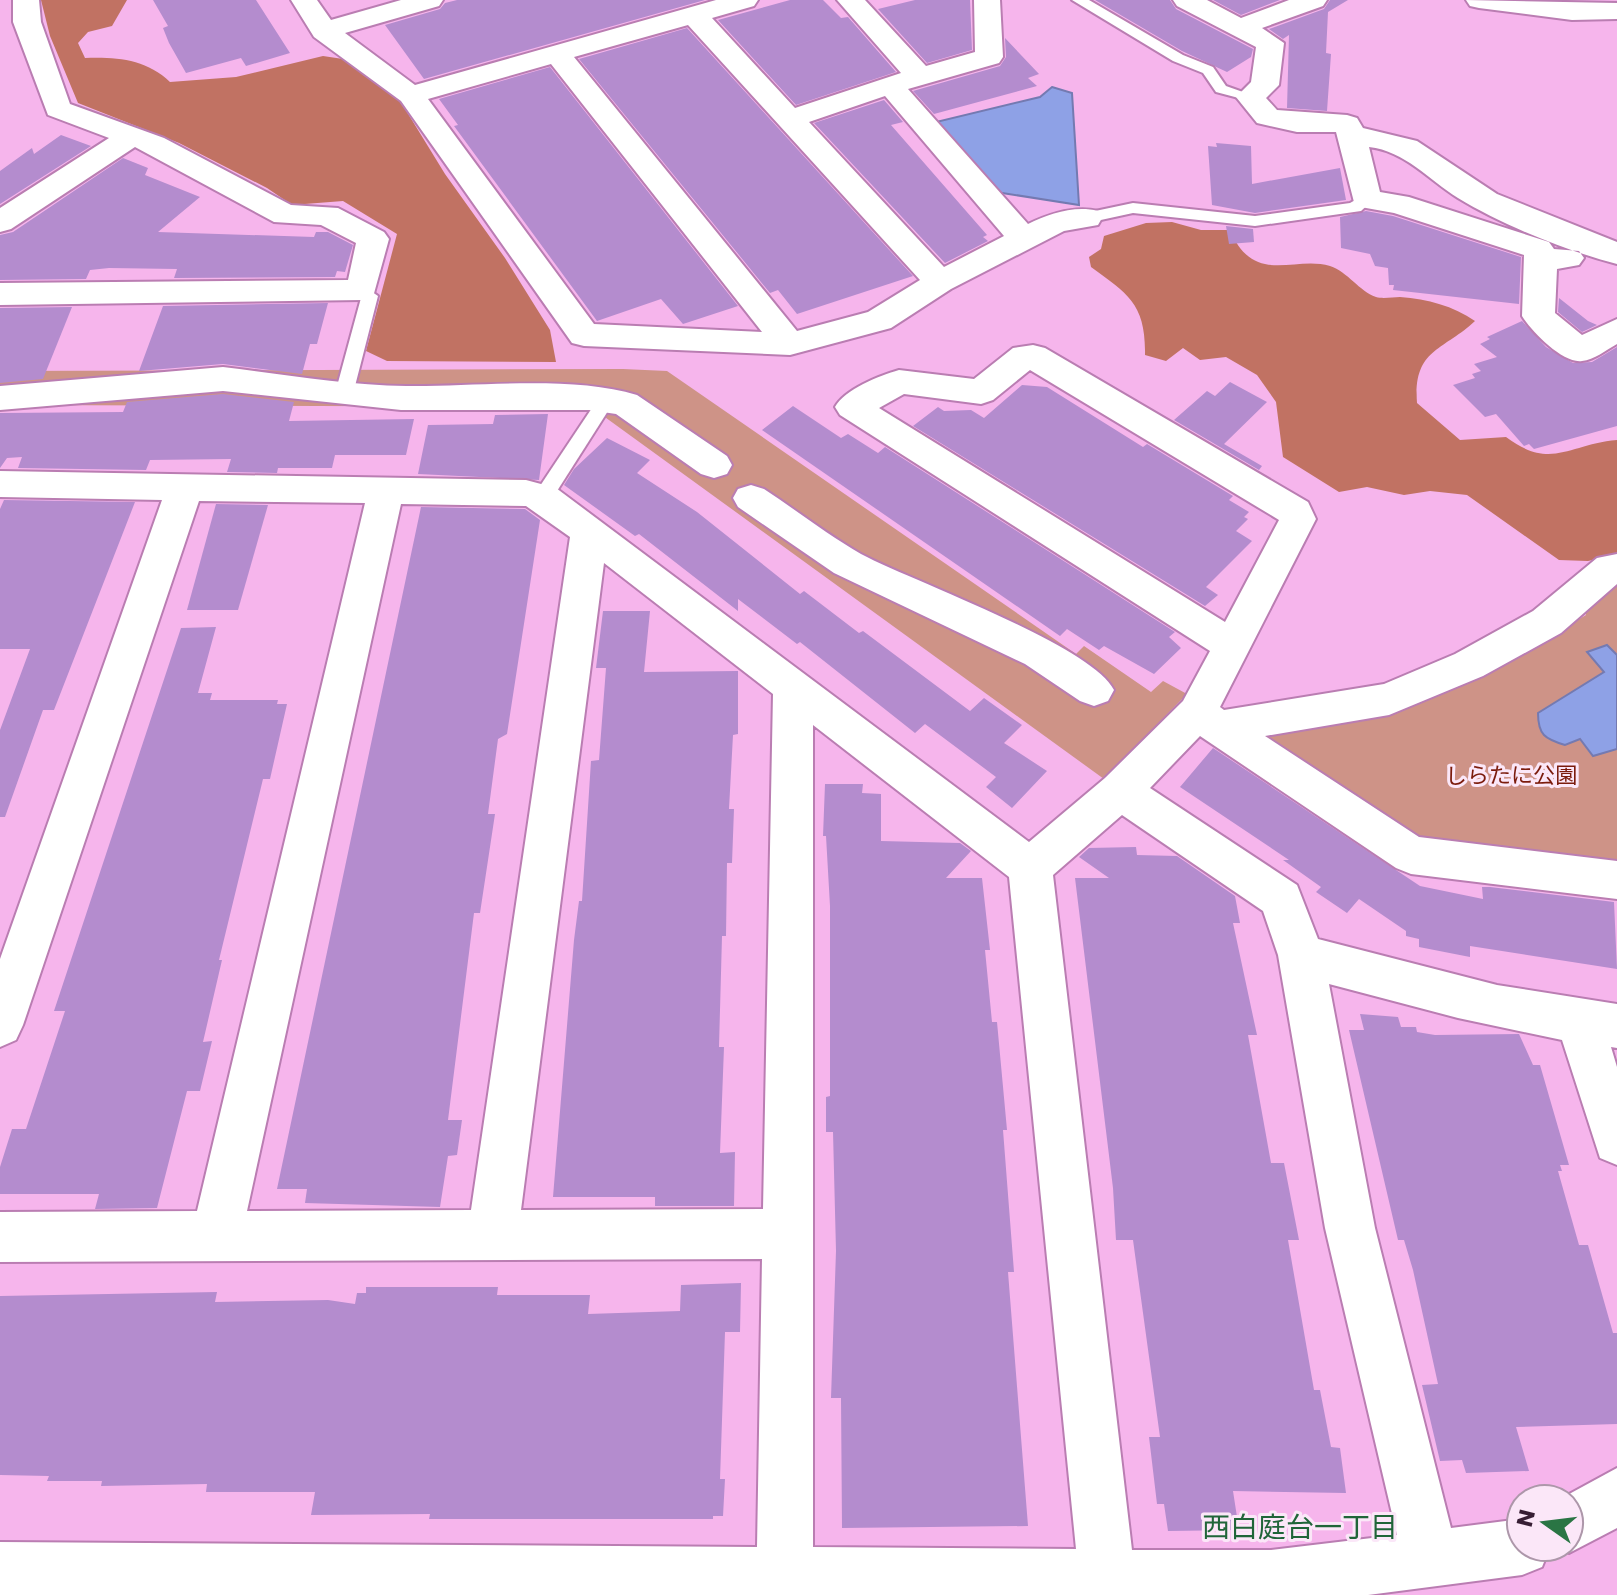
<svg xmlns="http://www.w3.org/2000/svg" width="1617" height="1595" font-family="Poppins,'Noto Sans JP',sans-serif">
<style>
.green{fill:#ce9387}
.forest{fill:#c17263}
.water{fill:#8ea1e6;stroke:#747ab1;stroke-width:2}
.building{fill:#b48cce}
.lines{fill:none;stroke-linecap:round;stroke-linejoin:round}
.lane-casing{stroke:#ba7db2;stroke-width:4}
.street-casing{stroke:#ba7db2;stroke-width:4}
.lane{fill:#fff;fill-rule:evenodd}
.street{fill:#fff;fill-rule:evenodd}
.labels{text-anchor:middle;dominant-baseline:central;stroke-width:6;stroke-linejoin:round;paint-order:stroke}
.park-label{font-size:22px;fill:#7b1b0c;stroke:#fbe7f8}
.near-neighbourhood-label{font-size:28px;fill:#206539;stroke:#fbe7f8}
</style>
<rect width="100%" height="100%" fill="#f6b5ec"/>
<g class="green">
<path d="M623,369L667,371L1076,654L1084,646L1151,692L1163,681L1187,694L1104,779L591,407L0,405V371Z"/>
<path d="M1617,576V894L1405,868L1246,734L1513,658L1586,615L1583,605Z"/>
</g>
<g class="forest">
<path d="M41,0H127L112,26L88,32L78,43L85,58C117,57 146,59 170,82L236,77L323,56L343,59L368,76L399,99L445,174L505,258L550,330L556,362L387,361L366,351L397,234L343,201L292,205L267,188L179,143L78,103L50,36Z"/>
<path d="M1172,222L1201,230H1230C1254,287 1294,255 1330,266C1348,272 1359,291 1376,297C1383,299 1393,297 1400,297C1428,299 1453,306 1475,321C1443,351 1413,349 1417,403L1460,440L1506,437C1551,471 1569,444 1617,440V555L1588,561L1559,560L1467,495L1430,491L1404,495L1367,487L1339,492L1283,457L1276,402L1257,375L1226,357L1200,360L1183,348L1166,361L1145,355C1146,304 1128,294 1091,267L1089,257L1101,249L1104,236L1146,223Z"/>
</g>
<g class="water">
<path d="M1052,87L1072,93L1079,205L996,192L936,122L1040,97Z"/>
<path d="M1607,645L1617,655V749L1593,756L1580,739L1565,745C1545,739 1538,735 1538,713L1604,672L1587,652Z"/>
</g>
<g class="building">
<path d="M153,0H256L290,53L246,66L241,58L186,73L169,43L163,28L168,26Z"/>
<path d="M457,0H705L424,79L385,25L440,9L445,3Z"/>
<path d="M790,0H823L841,18L848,17L896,72L796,105L718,20Z"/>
<path d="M915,0H970L972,50L927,63L878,9Z"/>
<path d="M1095,0H1170L1176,9L1253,49L1251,57L1227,72L1182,51Z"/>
<path d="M1213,0H1280L1241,15Z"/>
<path d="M1330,0H1348L1328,12L1326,53L1331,54L1327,111L1287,108L1289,35L1283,39L1269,29L1324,9Z"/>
<path d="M687,28L913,276L797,314L778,290L770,293L579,59Z"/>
<path d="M1005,38L1039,74L1028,78L1037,86L934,114L913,91L1000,66L1006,57Z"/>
<path d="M550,67L738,306L683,324L661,299L597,321L454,126L458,125L439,99Z"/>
<path d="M884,100L903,122L891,125L987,235L983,237L988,241L945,263L814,123Z"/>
<path d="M61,135L91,146L0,204V171L32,148L34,154Z"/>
<path d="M1216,143L1251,146L1252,184L1340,168L1346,200L1255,213L1212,205L1208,146L1217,147Z"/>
<path d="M123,158L148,168L145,175L200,197L158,232L314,237L316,232H328L353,245L345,272L337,271L335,277L174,278L177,269L109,268L90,270L86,279L0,280V235L13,232Z"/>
<path d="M1366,211L1393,216L1521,257L1519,304L1393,290L1394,285H1389L1388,268L1375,266L1370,254L1341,248L1340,217Z"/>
<path d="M1226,226L1253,229L1254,242L1229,244Z"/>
<path d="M1559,298L1588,321L1597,325L1582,332L1558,312Z"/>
<path d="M328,303L317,344H310L302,374L223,364L139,371L163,306Z"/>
<path d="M72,307L43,379L0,383V308Z"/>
<path d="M1522,321L1546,347L1573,363L1592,362L1617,347V426L1534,449L1529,444L1524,446L1496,414L1485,417L1453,385L1475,378L1472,374L1481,371L1474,364L1497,357L1480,344L1490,339L1487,337Z"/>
<path d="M1230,382L1267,402L1224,444L1262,466L1259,470L1174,420L1207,391L1215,396Z"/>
<path d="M1022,385L1047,387L1143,447L1147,444L1233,496L1229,500L1249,512L1244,517L1248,519L1236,531L1252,541L1206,587L1218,595L1205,606L913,426L938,407L944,411L971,410L984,418Z"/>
<path d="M223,394L294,402L289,421L414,419L406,455H335L332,468H278L277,473L227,472L231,459L150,460L146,470L18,468L22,457L7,458L0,468V413L123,412L127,402Z"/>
<path d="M793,406L841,438L848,434L878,453L885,447L1175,632L1169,637L1181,648L1154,674L1104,646L1099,650L1067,629L1060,636L762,430Z"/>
<path d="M548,414L539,480L418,474L428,425L493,424L495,415Z"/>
<path d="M607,438L650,460L637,473L697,512L800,594L804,591L859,633L863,631L970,711L984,698L1022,725L1004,743L1047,771L1012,808L986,787L996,777L925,724L915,733L800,642L797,644L738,599V611L639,534L635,536L564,485L574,469Z"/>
<path d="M4,500L135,502L54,710H43L5,817H0V730L30,649H0V509Z"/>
<path d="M216,504L268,505L238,610H187Z"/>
<path d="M421,507L525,509L540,520L507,734L498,739L488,814H495L480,913H474L448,1120H462L457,1155L448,1156L440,1207L305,1203L307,1189H277Z"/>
<path d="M603,611H650L644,672L738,671V734L733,735L729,809H734L732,863H727L726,936H722L719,1047H724L720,1153L735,1152L734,1206H655V1197H553L574,940L579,901H582L591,761L599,760L606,668H596Z"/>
<path d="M216,627L198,693H212L210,700H278L277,704H287L270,779H263L219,960H222L203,1042L212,1041L200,1091H187L157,1208L95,1209L99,1194H0V1167L12,1129H26L65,1011H54L181,628Z"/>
<path d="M1213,748L1420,886L1483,899L1482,887H1490L1614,902L1617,969L1470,946V957L1419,947V939L1406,936V931L1359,899L1347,913L1316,892L1321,887L1283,860H1289L1180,787Z"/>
<path d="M825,784H863L862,793L881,794V841L960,843L971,851L946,878H982L990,950H985L992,1022H997L1007,1130H1003L1014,1272H1008L1028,1526L842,1528L841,1398H831L836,1251L833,1132H826V1097L830,1096V906L826,836H823Z"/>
<path d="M1136,847L1137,855L1177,856L1235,896L1240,923H1233L1257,1035H1248L1271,1163H1284L1299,1240H1288L1314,1390H1320L1331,1447L1340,1448L1346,1493L1233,1491L1239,1530L1168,1531L1164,1504H1157L1149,1437H1160L1133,1240H1116L1113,1188L1075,878H1109L1079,857L1089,848Z"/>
<path d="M1360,1014L1398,1017L1401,1027H1416L1417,1032L1435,1035L1519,1034L1533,1065H1540L1569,1165H1560L1562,1171H1558L1579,1245H1588L1613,1333H1617V1424L1516,1427L1529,1471L1466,1473L1462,1460L1440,1461L1422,1385L1438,1384L1413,1270L1404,1240H1398L1349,1030H1364Z"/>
<path d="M741,1283L740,1332H725L720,1479H725L723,1516H713V1519H429L430,1514L311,1515L315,1492H206L207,1484L101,1486L102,1481H47L49,1476L0,1475V1296L217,1292L215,1302L328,1300L355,1304L357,1293H366V1287H498L497,1295H590L588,1314L680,1311L681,1285Z"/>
</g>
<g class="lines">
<defs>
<g id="lane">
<path d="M1072,0H1089L1183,55L1213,67L1226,86L1257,97L1250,101L1216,92L1203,73L1173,61Z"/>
<path d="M1366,194L1374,199L1361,211L1255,226L1133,213L1087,223L1079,218L1081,214L1133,203L1255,216L1350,203Z"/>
<path d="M362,285L378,296L354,390L345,396L336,390L361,298L354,290Z"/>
<path d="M606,394L615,400L550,502H536L534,497L536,492L600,396Z"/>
</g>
<g id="street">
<path d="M13,0H39L41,22L70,104L164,138L291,205L338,208L384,232L389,239L373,297L362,300L0,305V283L348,280L356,243L321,225L274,222L135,147L11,229L0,232V208L109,138L48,115L13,22Z"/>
<path d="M291,0H317L331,20L401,0H443L439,6L345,33L415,85L716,0H758L754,6L712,18L795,108L901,73L837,0H865L926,66L975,52L974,0H1000L1003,57L999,63L908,89L1028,224C1049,214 1074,205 1098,211L1102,218L1098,225L1064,231L951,289L891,328L790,355L584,346L572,343L401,101L314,37ZM688,25L920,280L868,312L797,331L574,57ZM551,64L762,332L594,324L428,99ZM885,96L1004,236L944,267L809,122Z"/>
<path d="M1173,0H1207L1241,18L1289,0H1327L1323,6L1262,28L1284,43L1279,85L1266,98L1277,110L1347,115L1357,118L1363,128L1417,141L1497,194L1617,242V264C1567,251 1502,225 1458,198C1429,180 1405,151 1369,147L1380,192L1409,197L1549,242L1554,249L1579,251L1584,258L1579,265L1557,269L1555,313L1582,335L1617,319V344C1606,350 1594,360 1582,361C1563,364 1531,331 1522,316L1524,255L1394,213L1355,206L1336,132H1297L1257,123L1236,97L1251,82L1256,47L1177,6Z"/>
<path d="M1466,0L1617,3V19L1572,20L1479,8L1470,6Z"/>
<path d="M1033,345L1045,348L1308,502L1316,519L1220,707L1224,710L1384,684L1455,654L1533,611L1597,558L1617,554V584L1561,633L1483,676L1389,715L1265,736L1419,837L1617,861V899L1411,874L1396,868L1200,736L1150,788L1297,885L1318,939L1497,985L1617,1004V1048L1611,1047L1617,1067V1165L1600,1158L1562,1040L1458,1018L1329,984L1375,1228L1451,1528L1521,1519V1547H1550L1542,1567L1522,1575L1368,1595H0V1542L757,1547L762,1259L0,1262V1212L197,1211L365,503L199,501L23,1025L16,1040L0,1047V959L162,500L0,497V471L526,480L556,488L1029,842L1105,778L1183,701L1210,651L840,415L835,407C845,389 879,376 899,370L974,379L1013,348ZM1030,370L1279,520L1225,622L879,408L904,394L981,404L993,400ZM401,504L526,506L570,537L471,1210L247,1211ZM604,563L773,694L763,1209L521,1210ZM813,725L1009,877L1076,1549L813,1547ZM1122,815L1263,911L1278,955L1325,1228L1397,1535L1271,1550H1132L1053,875Z"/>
<path d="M223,367C283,374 345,385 406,386C476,387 571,375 637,395L727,456L732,465L727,474L714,478L701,474L616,414L589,410H401L223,391L0,410V386Z"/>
<path d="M751,485L764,489C796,510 828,535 861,554C914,582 1091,645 1114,690L1108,701L1094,706L1080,701L1025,664L834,573L738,507L733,498L738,489Z"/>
<path d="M1617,1468V1528L1569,1553L1555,1547H1569V1499H1560Z"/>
</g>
</defs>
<use href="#lane" class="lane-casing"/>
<use href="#street" class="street-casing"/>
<use href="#lane" class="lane"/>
<use href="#street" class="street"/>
</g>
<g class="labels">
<g class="park-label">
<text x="1511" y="775">しらたに公園</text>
</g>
<g class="near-neighbourhood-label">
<text x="1300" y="1527">西白庭台一丁目</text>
</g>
</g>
<g transform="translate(1545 1523) rotate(284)"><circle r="38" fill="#fbe7f8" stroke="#ad97aa" stroke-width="2"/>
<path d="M0-6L14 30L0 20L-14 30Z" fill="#2a7544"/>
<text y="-12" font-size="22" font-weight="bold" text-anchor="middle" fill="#371e34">N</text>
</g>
</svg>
